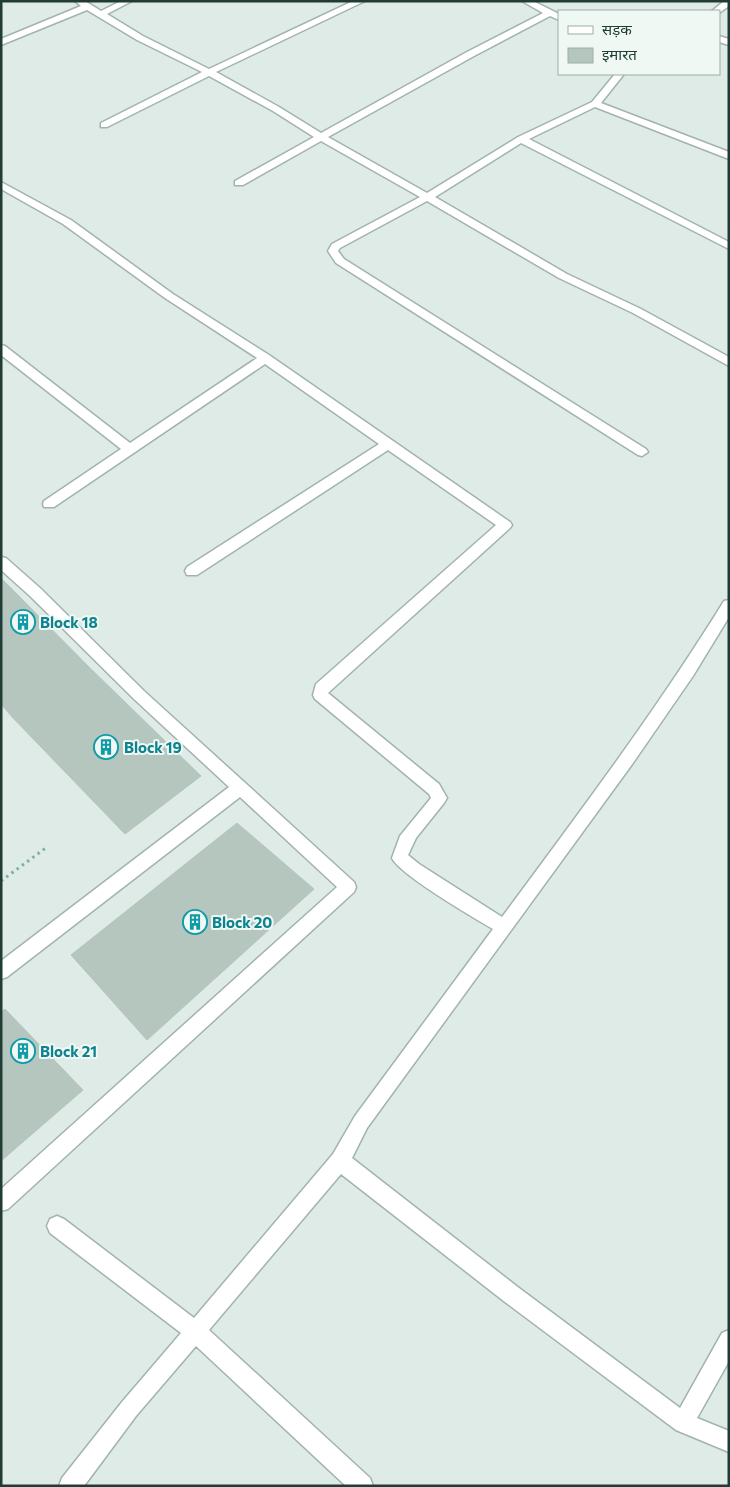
<svg xmlns="http://www.w3.org/2000/svg" width="730" height="1487" font-family="Commissioner,'Noto Sans Devanagari',sans-serif">
<style>
.building{fill:#b5c6bf;stroke:#b2c5be}
.lines{fill:none;stroke-linecap:round;stroke-linejoin:round}
.minor-casing{stroke:#a2b3ad;stroke-width:3}
.path{stroke:#7fb0a3;stroke-width:3;stroke-dasharray:2.5 4;stroke-linecap:butt}
.minor{fill:#fff;fill-rule:evenodd}
.labels{text-anchor:middle;dominant-baseline:central;stroke-width:4;stroke-linejoin:round;paint-order:stroke}
.culture-label{font-size:15px;font-weight:bold;fill:#0d838f;stroke:#f0f8f4;text-anchor:start}
</style>
<rect width="100%" height="100%" fill="#dfebe6"/>
<g class="building">
<path d="M1,578L89,667L13,718L1,704Z"/>
<path d="M89,667L201,776L125,834L13,718Z"/>
<path d="M237,823L314,889L147,1040L71,955Z"/>
<path d="M5,1009L83,1090L1,1161V1012Z"/>
</g>
<g class="lines">
<defs>
<g id="minor">
<path d="M75,1H85L101,11L121,1H132L107,14L143,36L209,69L353,1H365L216,72L279,107L321,133L467,52L543,13L522,1H533L559,14V20L550,16L474,56L328,137L427,193L518,137L592,102L615,74H624L601,103L729,152V159L595,107L529,139L729,242V249L521,143L435,197L567,274L641,309L729,357V366L633,313L559,278L427,201L340,248L338,251L344,259L646,449L648,452L642,456L638,455L336,263L328,251L332,244L420,197L321,141L243,185H235V181L314,137L273,111L209,76L107,127H101V123L202,72L137,40L87,10L1,45V39L81,6Z"/>
<path d="M724,1H729V6L719,13L712,11Z"/>
<path d="M719,36L729,39V45L719,42Z"/>
<path d="M1,182L71,220L173,294L269,355L510,522L512,525L510,528L328,693L439,784L447,798L444,803L416,838L408,855L419,864L502,917C579,813 656,711 724,601L729,600V617L693,676L633,763L367,1128L352,1158L519,1288L680,1408L722,1333L729,1330V1361L697,1418L729,1431V1452L676,1430L505,1302L341,1174L209,1330L370,1478L373,1486H346L196,1346L136,1416L84,1486H59L62,1478L122,1402L181,1333L50,1233L47,1226L50,1219L57,1216L64,1219L194,1318L333,1154L355,1116L493,929C473,917 400,875 392,858L400,836L431,798L429,794L315,699L313,695L316,684L496,525L388,450L197,575H187L185,571L187,567L379,444L265,364L54,507H44L43,504L44,501L121,449L1,355V345L5,346L130,443L257,358L165,298L63,224L1,189Z"/>
<path d="M1,557L6,558L40,588L144,691L354,882L356,887L354,892L8,1209L1,1211V1189L337,887L240,797L7,977L1,979V961L229,787L134,699L30,596L1,570Z"/>
</g>
</defs>
<use href="#minor" class="minor-casing"/>
<path class="path" d="M1,881L47,847"/>
<use href="#minor" class="minor"/>
</g>
<defs>
<symbol id="building-ring" viewBox="-11 -11 22 22"><circle r="9.5" fill="#f0f8f4" stroke="#0f9aa8" stroke-width="1.5"/><path d="M-4-6H4V6H1V3H-1V6H-4ZM-2.5-4.3h1.7v1.8h-1.7ZM.8-4.3h1.7v1.8H.8ZM-2.5-1h1.7V.8h-1.7ZM.8-1h1.7V.8H.8Z" fill="#0f9aa8"/></symbol>
</defs>
<g fill-rule="evenodd">
<use href="#building-ring" x="9" y="608" width="28" height="28"/>
<use href="#building-ring" x="92" y="733" width="28" height="28"/>
<use href="#building-ring" x="181" y="908" width="28" height="28"/>
<use href="#building-ring" x="9" y="1037" width="28" height="28"/>
</g>
<g class="labels">
<g class="culture-label">
<text x="40" y="622">Block 18</text>
<text x="124" y="747">Block 19</text>
<text x="212" y="922">Block 20</text>
<text x="40" y="1051">Block 21</text>
</g>
</g>
<rect width="730" height="1487" fill="none" stroke="#203c35" stroke-width="5"/>
<rect x="558" y="10" width="162" height="65" fill="#f0f8f4" stroke="#9dada8"/>
<rect x="568" y="26" width="25" height="8" fill="#ffffff" stroke="#9dada8"/>
<text x="602" y="35" font-size="15" fill="#203c35">सड़क</text>
<rect x="568" y="48" width="25" height="15" fill="#b5c6bf" stroke="#9dada8"/>
<text x="602" y="60" font-size="15" fill="#203c35">इमारत</text>
</svg>
